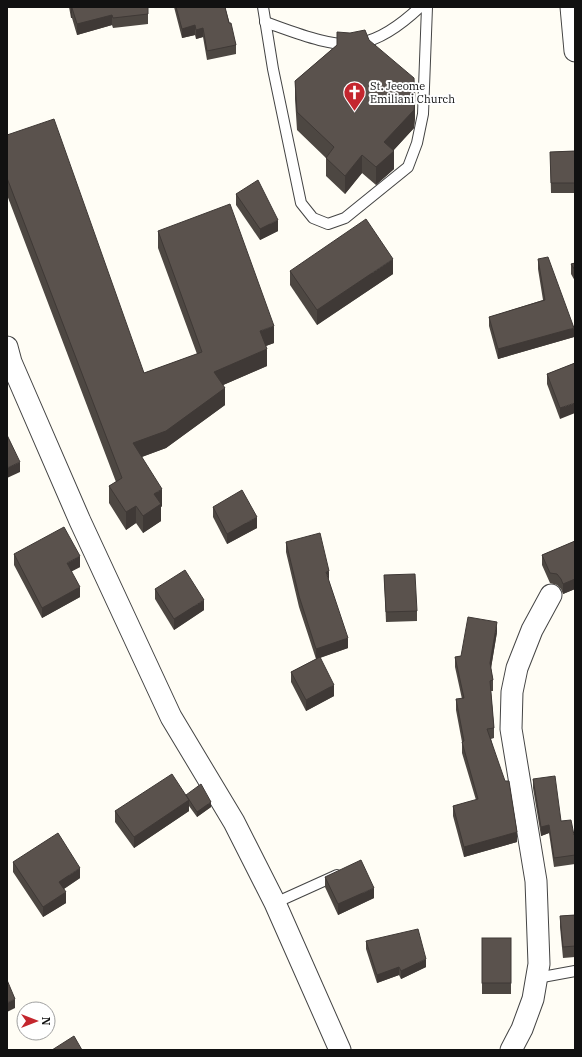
<svg xmlns="http://www.w3.org/2000/svg" width="582" height="1057" font-family="'IBM Plex Serif',serif">
<style>
.lines{fill:none;stroke-linecap:round;stroke-linejoin:round}
.lane-casing{stroke:#444;stroke-width:12}
.street-casing{stroke:#444;stroke-width:23}
.lane{stroke:#fff;stroke-width:10}
.street{stroke:#fff;stroke-width:21}
.wall{fill:#4d4742}
.shaded-wall{fill:#3f3936}
.building{fill:#5a524d;stroke:#3f3936}
.labels{text-anchor:middle;dominant-baseline:central;stroke-width:4;stroke-linejoin:round;paint-order:stroke}
.poi-label{font-size:11px;fill:#111;stroke:#fff;text-anchor:start}
</style>
<rect width="100%" height="100%" fill="#fffdf5"/>
<g class="lines">
<defs>
<g id="lane">
<path d="M263,7L273,69L301,203L313,218L328,224L345,218L408,167L417,143L423,114L427,7"/>
<path d="M265,22C291,31 333,49 360,43C383,39 404,22 420,7"/>
<path d="M275,903L337,875"/>
<path d="M537,978L575,971"/>
</g>
<g id="street">
<path d="M571,7L575,51"/>
<path d="M7,347L11,362L80,521L171,717L234,822L275,903L340,1050"/>
<path d="M511,1050L522,1029L533,999L539,964L536,881L511,729L512,692L517,668L532,630L551,595"/>
</g>
</defs>
<use href="#lane" class="lane-casing"/>
<use href="#street" class="street-casing"/>
<use href="#lane" class="lane"/>
<use href="#street" class="street"/>
</g>
<g class="wall">
<path d="M69,7H148V24L113,28L112,25L77,35L72,18H71Z"/>
<path d="M174,7H225L236,45V54L207,60L203,37L196,39L195,35L182,38Z"/>
<path d="M337,32L369,40L415,118L414,128L393,151L394,169L376,185L362,173L345,194L326,176V158L297,130L295,99V81L337,45Z"/>
<path d="M7,135L144,373L197,354L158,248V231L274,343L266,346L267,366L223,385L225,405L166,448L142,457L162,506L161,507V521L143,533L136,523L126,530L109,503V486L116,482L7,195Z"/>
<path d="M575,151V193H551L550,152Z"/>
<path d="M236,194L278,231L260,240L236,205Z"/>
<path d="M574,256H575V281L571,274V264L574,263Z"/>
<path d="M538,259L574,337L498,359L489,326V317L543,300L538,269Z"/>
<path d="M290,271L393,274L317,325L290,285Z"/>
<path d="M575,363L560,419L547,384V374Z"/>
<path d="M213,507L257,528L227,544L213,517Z"/>
<path d="M575,541V589L563,594L561,589L557,585L550,583L542,565V555Z"/>
<path d="M286,542L329,581L348,648L320,658L334,696L306,711L291,682V672L316,659L299,607L286,552Z"/>
<path d="M14,554L80,567L71,571L80,597L42,618L14,565Z"/>
<path d="M384,575L417,611V621L386,622Z"/>
<path d="M155,589L204,610L174,630L155,599Z"/>
<path d="M497,632L491,668L493,680V691H491L494,728V738L491,739L517,842L464,857L453,816V806L476,800L462,753V742L456,710V699H462L455,667V657L461,656Z"/>
<path d="M533,779L561,821L574,835H575V864L554,867L549,833L541,836L533,788Z"/>
<path d="M186,795L211,807L197,817L189,806V811L134,848L115,822V811Z"/>
<path d="M13,862L80,878L64,889L66,903L43,917L13,872Z"/>
<path d="M325,877L374,898L338,915L325,887Z"/>
<path d="M575,915V957L563,958L560,927V916Z"/>
<rect x="482" y="938" width="29" height="56"/>
<path d="M366,941L426,967L401,979L399,975L377,983L366,949Z"/>
</g>
<g class="shaded-wall">
<rect x="71" y="8" width="1" height="10"/>
<path d="M112,15V25L77,35V24Z"/>
<path d="M195,25V35L182,38V29Z"/>
<path d="M203,28V37L196,39V30Z"/>
<path d="M415,100V118L414,128L389,155L394,151V169L376,185V167L384,142Z"/>
<path d="M362,155V173L345,194V176Z"/>
<path d="M278,220V231L260,240V229Z"/>
<path d="M393,259V274L317,325V310Z"/>
<path d="M274,326V343L260,348V331Z"/>
<path d="M574,328V337L498,359V349Z"/>
<path d="M267,349V366L214,389V372Z"/>
<path d="M225,388V405L166,448L133,460V443Z"/>
<path d="M575,403V413L560,419V408Z"/>
<path d="M20,462V472L7,478V468Z"/>
<path d="M162,489V506L161,507V521L143,533V516L154,494Z"/>
<path d="M136,506V523L126,530V512Z"/>
<path d="M257,517V528L227,544V534Z"/>
<path d="M80,556V567L67,574V563Z"/>
<path d="M329,571V581L326,572Z"/>
<path d="M575,579V589L563,594V584Z"/>
<path d="M80,587V597L42,618V608Z"/>
<path d="M204,600V610L174,630V619Z"/>
<path d="M497,622V632L490,674V663Z"/>
<path d="M348,638V648L316,659V649Z"/>
<path d="M334,685V696L306,711V700Z"/>
<path d="M189,800V811L134,848V837Z"/>
<path d="M211,802V807L197,817V812Z"/>
<path d="M549,825V833L541,836V827Z"/>
<path d="M517,832V842L464,857V847Z"/>
<path d="M80,868V878L59,892V882Z"/>
<path d="M374,888V898L338,915V904Z"/>
<path d="M66,892V903L43,917V907Z"/>
<path d="M426,959V967L401,979V971Z"/>
<path d="M399,967V975L377,983V975Z"/>
<path d="M15,999V1008L7,1012V1003Z"/>
</g>
<g class="building">
<path d="M71,7H148V14L113,18L112,15L77,24L72,8H71Z"/>
<path d="M176,7H225L229,23H231L236,45L207,51L203,28L196,30L195,25L182,29Z"/>
<path d="M365,30L369,40L414,78L415,100L414,110L384,142L394,151L376,167L362,155L345,176L326,158L334,147L297,112L295,81L337,45V32L350,33Z"/>
<path d="M54,119L144,373L202,352L158,231L230,204L274,326L260,331L267,349L214,372L225,388L166,431L133,443L162,489L154,494L161,504L143,516L136,506L126,512L109,486L122,478L7,178V135Z"/>
<path d="M575,151V183H551L550,152Z"/>
<path d="M258,180L278,220L260,229L236,194Z"/>
<path d="M366,219L393,259L317,310L290,271Z"/>
<path d="M548,257L574,328L498,349L489,317L545,300L538,259Z"/>
<path d="M575,263V270L571,264Z"/>
<path d="M575,363V403L560,408L547,374Z"/>
<path d="M7,435L20,462L7,468Z"/>
<path d="M242,490L257,517L227,534L213,507Z"/>
<path d="M64,527L80,556L67,563L80,587L42,608L14,554Z"/>
<path d="M320,533L329,571L326,572L348,638L316,649L299,596L286,542Z"/>
<path d="M575,541V579L563,584L561,579L557,574L550,573L542,555Z"/>
<path d="M185,570L204,600L174,619L155,589Z"/>
<path d="M415,574L417,611L386,612L384,575Z"/>
<path d="M468,617L497,622L490,663L493,680L490,681L494,728L487,729L505,781H509L517,832L464,847L453,806L478,799L462,742L464,741L456,699L464,698L455,657L461,656Z"/>
<path d="M320,657L334,685L306,700L291,672Z"/>
<path d="M172,774L189,800L134,837L115,811Z"/>
<path d="M555,776L561,821L571,820L574,835H575V855L554,858L549,825L541,827L533,779Z"/>
<path d="M201,784L211,802L197,812L186,795Z"/>
<path d="M58,833L80,868L59,882L66,892L43,907L13,862Z"/>
<path d="M361,860L374,888L338,904L325,877Z"/>
<path d="M575,915V946L563,947L560,916Z"/>
<path d="M418,929L426,959L401,971L399,967L377,975L366,941Z"/>
<rect x="482" y="938" width="29" height="45"/>
<path d="M7,980L15,999L7,1003Z"/>
<path d="M74,1036L82,1050H52Z"/>
</g>
<defs>
<symbol id="church-pin" viewBox="-11 -11 22 30"><path d="M0 17L-7.5 6A9.5 9.5 0 1 1 7.5 6Z" fill="#c4262e" stroke="#fff"/><path d="M-1.2-6h2.4v3.5h3.3v2.4h-3.3V6h-2.4V-.1h-3.3v-2.4h3.3Z" fill="#fff"/></symbol>
</defs>
<g fill-rule="evenodd">
<use href="#church-pin" x="342" y="80" width="25" height="34"/>
</g>
<g class="labels">
<g class="poi-label">
<text x="370" y="86">St. Jeeome<tspan x="370" dy="13">Emiliani Church</tspan></text>
</g>
</g>
<rect width="582" height="1057" fill="none" stroke="#111111" stroke-width="16"/>
<g transform="translate(36 1021) rotate(90)"><circle r="19" fill="#ffffff" stroke="#a0a0a0"/>
<path d="M0-3L7 15L0 10L-7 15Z" fill="#c4262e"/>
<text y="-6" font-size="11" font-weight="bold" text-anchor="middle" fill="#111111">N</text>
</g>
</svg>
